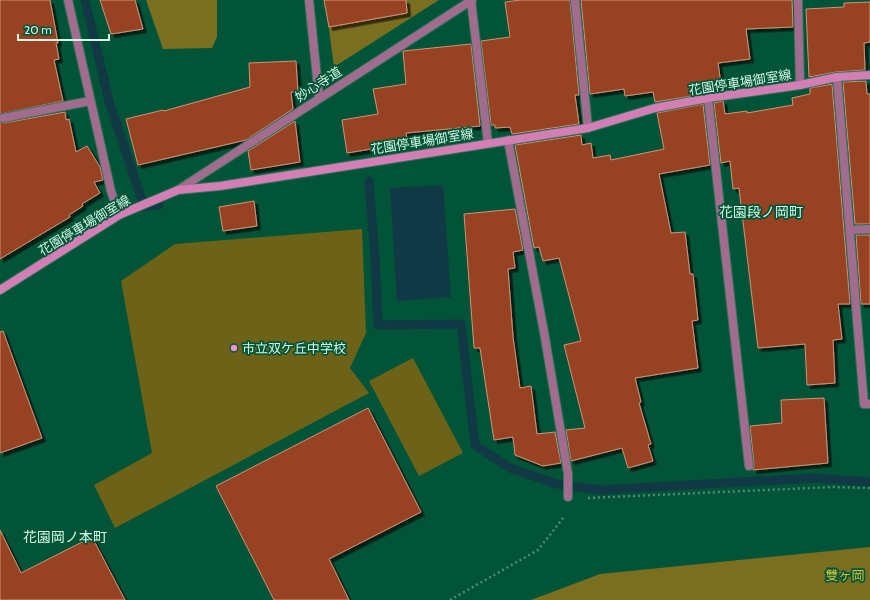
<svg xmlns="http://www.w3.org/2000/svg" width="870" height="600" font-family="Cabin,'Noto Sans JP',sans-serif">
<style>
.green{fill:#6d6318}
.forest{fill:#7a6f20}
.water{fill:#113945}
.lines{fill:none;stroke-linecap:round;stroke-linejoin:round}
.stream{stroke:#113945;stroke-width:9}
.building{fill:#974321;stroke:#d39279;filter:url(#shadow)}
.lane-casing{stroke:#2b755a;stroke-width:10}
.street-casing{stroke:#2b755a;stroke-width:10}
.secondary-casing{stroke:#2b755a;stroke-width:10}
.path{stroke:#4c8d74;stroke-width:2.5;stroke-dasharray:2 3;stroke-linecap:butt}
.lane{stroke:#a16c8e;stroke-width:8}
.street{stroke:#a16c8e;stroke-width:8}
.secondary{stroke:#d37fb6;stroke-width:8}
.poi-dot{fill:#f591d2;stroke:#015437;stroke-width:1.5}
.labels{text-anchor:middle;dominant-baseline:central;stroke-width:3.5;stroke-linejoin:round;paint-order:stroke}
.street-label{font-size:13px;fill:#d5f7e4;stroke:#015437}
.poi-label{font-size:13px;fill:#d5f7e4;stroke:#015437;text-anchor:start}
.park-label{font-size:13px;fill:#d6c337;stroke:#015437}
.neighbourhood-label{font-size:14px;fill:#d5f7e4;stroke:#015437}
</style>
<defs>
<filter id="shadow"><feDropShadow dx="3.5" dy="3.5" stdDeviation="0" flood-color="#0009"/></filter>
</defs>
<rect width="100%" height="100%" fill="#015437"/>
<g class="green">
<path d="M362,229L366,333L350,368L369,393L115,528L94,485L152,453L121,281L175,244Z"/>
<path d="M413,358L463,453L419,476L369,381Z"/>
</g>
<g class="forest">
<path d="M146,0H217V37L212,48L163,49Z"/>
<path d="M325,0H439L334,67Z"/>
<path d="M870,547V600H531L600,574Z"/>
</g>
<path class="water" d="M443,185L451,297L397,301L390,188Z"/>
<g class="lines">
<g class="stream">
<path d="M85,0L109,101L144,206L159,205"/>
<path d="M369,181L375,257L378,325L461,324L475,445L510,468L557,484L601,490L814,478L870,482"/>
</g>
</g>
<g class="building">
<path d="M0,0H50L58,43H56L59,59L54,60L63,101L0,114Z"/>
<path d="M100,0H135L143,29L111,34Z"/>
<path d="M324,0H406L407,13L329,27Z"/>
<path d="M521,0H570L579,95H575L579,124L512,134L510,127L495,128V125H491L481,41L510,37L505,2Z"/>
<path d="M581,0H792L793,27L746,29L750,59L718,63L722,91L655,102L653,92L625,96L624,89L590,94Z"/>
<path d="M870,2V42L864,43L865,70L836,72L809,77L806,9L844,7V3Z"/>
<path d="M471,44L480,126L406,133L408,143L347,153L342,120L378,114L373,89L406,84L403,51Z"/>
<path d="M296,61L298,92H291L293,109L246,140L138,165L126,119L163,110L164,111L250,87L249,63Z"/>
<path d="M866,81L867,94H870V224H855L843,82Z"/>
<path d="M832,84L850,304H838L842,339L833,340L835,383L807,385L805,344L758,348L739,188L733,189L730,161L721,163L714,103L723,101L725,114L747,111V113L793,105L792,98L810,94V88Z"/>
<path d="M703,104L710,165L659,174L671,233L685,232L690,274H693L698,320L692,321L698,368L635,378L641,402L639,403L651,444L648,445L653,461L628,468L622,448L571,461L566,430L585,428L564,345L581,341L559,258L543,261L539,247L534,248L515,145L581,135L582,145L591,143L593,158L610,155L611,160L664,149L657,113Z"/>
<path d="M65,112L66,120L69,119L76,152L87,146L100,167L103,180L94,182L100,193L82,204L83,206L69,215L70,217L0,259V122L4,123Z"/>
<path d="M295,121L300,162L251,170L248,151Z"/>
<path d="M254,201L257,226L223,231L219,207Z"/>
<path d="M515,209L523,250L513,252L515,268L508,269L513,337L520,388L531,386L537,434L555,432L561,463L543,466L515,455L513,437L494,440L480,348H474L464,214Z"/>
<path d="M856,235H870V304H861Z"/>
<path d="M3,331L42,438L0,453V332Z"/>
<path d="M824,398L828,463L753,470L754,465L750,426L782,423L781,400Z"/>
<path d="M368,408L421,512L329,559L349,600H274L216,486Z"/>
<path d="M0,530L21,573L92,537L125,600H0Z"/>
</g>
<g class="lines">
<defs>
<g id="lane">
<path d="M68,0L111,191L119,215"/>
<path d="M309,0L319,97"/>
<path d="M471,0L488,143"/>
<path d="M575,0L588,128"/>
<path d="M798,0L800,85"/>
<path d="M837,77L864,404H870"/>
<path d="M708,98L749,466"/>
<path d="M3,118L90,101"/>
<path d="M508,140L544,332L568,474"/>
<path d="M851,230L870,229"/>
</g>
<g id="street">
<path d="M178,190L472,0"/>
<path d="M568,497V474"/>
</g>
<path id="secondary" d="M0,290L119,215L178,190L220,186L588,128L655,108L708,98L800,85L837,77L870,75"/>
</defs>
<use href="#lane" class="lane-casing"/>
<use href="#street" class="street-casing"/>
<use href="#secondary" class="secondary-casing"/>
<g class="path">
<path d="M588,498L833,487L870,488"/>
<path d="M450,600L538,550L564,517"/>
</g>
<use href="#lane" class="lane"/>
<use href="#street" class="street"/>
<use href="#secondary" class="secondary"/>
</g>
<circle class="poi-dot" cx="234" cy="348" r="4"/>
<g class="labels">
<g class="street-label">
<text transform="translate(740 82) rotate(-9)">花園停車場御室線</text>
<text transform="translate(318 84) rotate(-33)">妙心寺道</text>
<text transform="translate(422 141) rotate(-9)">花園停車場御室線</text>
<text transform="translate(84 225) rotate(-31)">花園停車場御室線</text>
</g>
<g class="poi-label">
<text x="242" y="348">市立双ケ丘中学校</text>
</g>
<g class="park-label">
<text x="845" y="575">雙ヶ岡</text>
</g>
<g class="neighbourhood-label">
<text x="761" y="212">花園段ノ岡町</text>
<text x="65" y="537">花園岡ノ本町</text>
</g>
</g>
<path d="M18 34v6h91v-6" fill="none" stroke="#d5f7e4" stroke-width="2"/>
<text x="24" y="34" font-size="12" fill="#d5f7e4" stroke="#015437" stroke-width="3" paint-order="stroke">20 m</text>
</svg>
